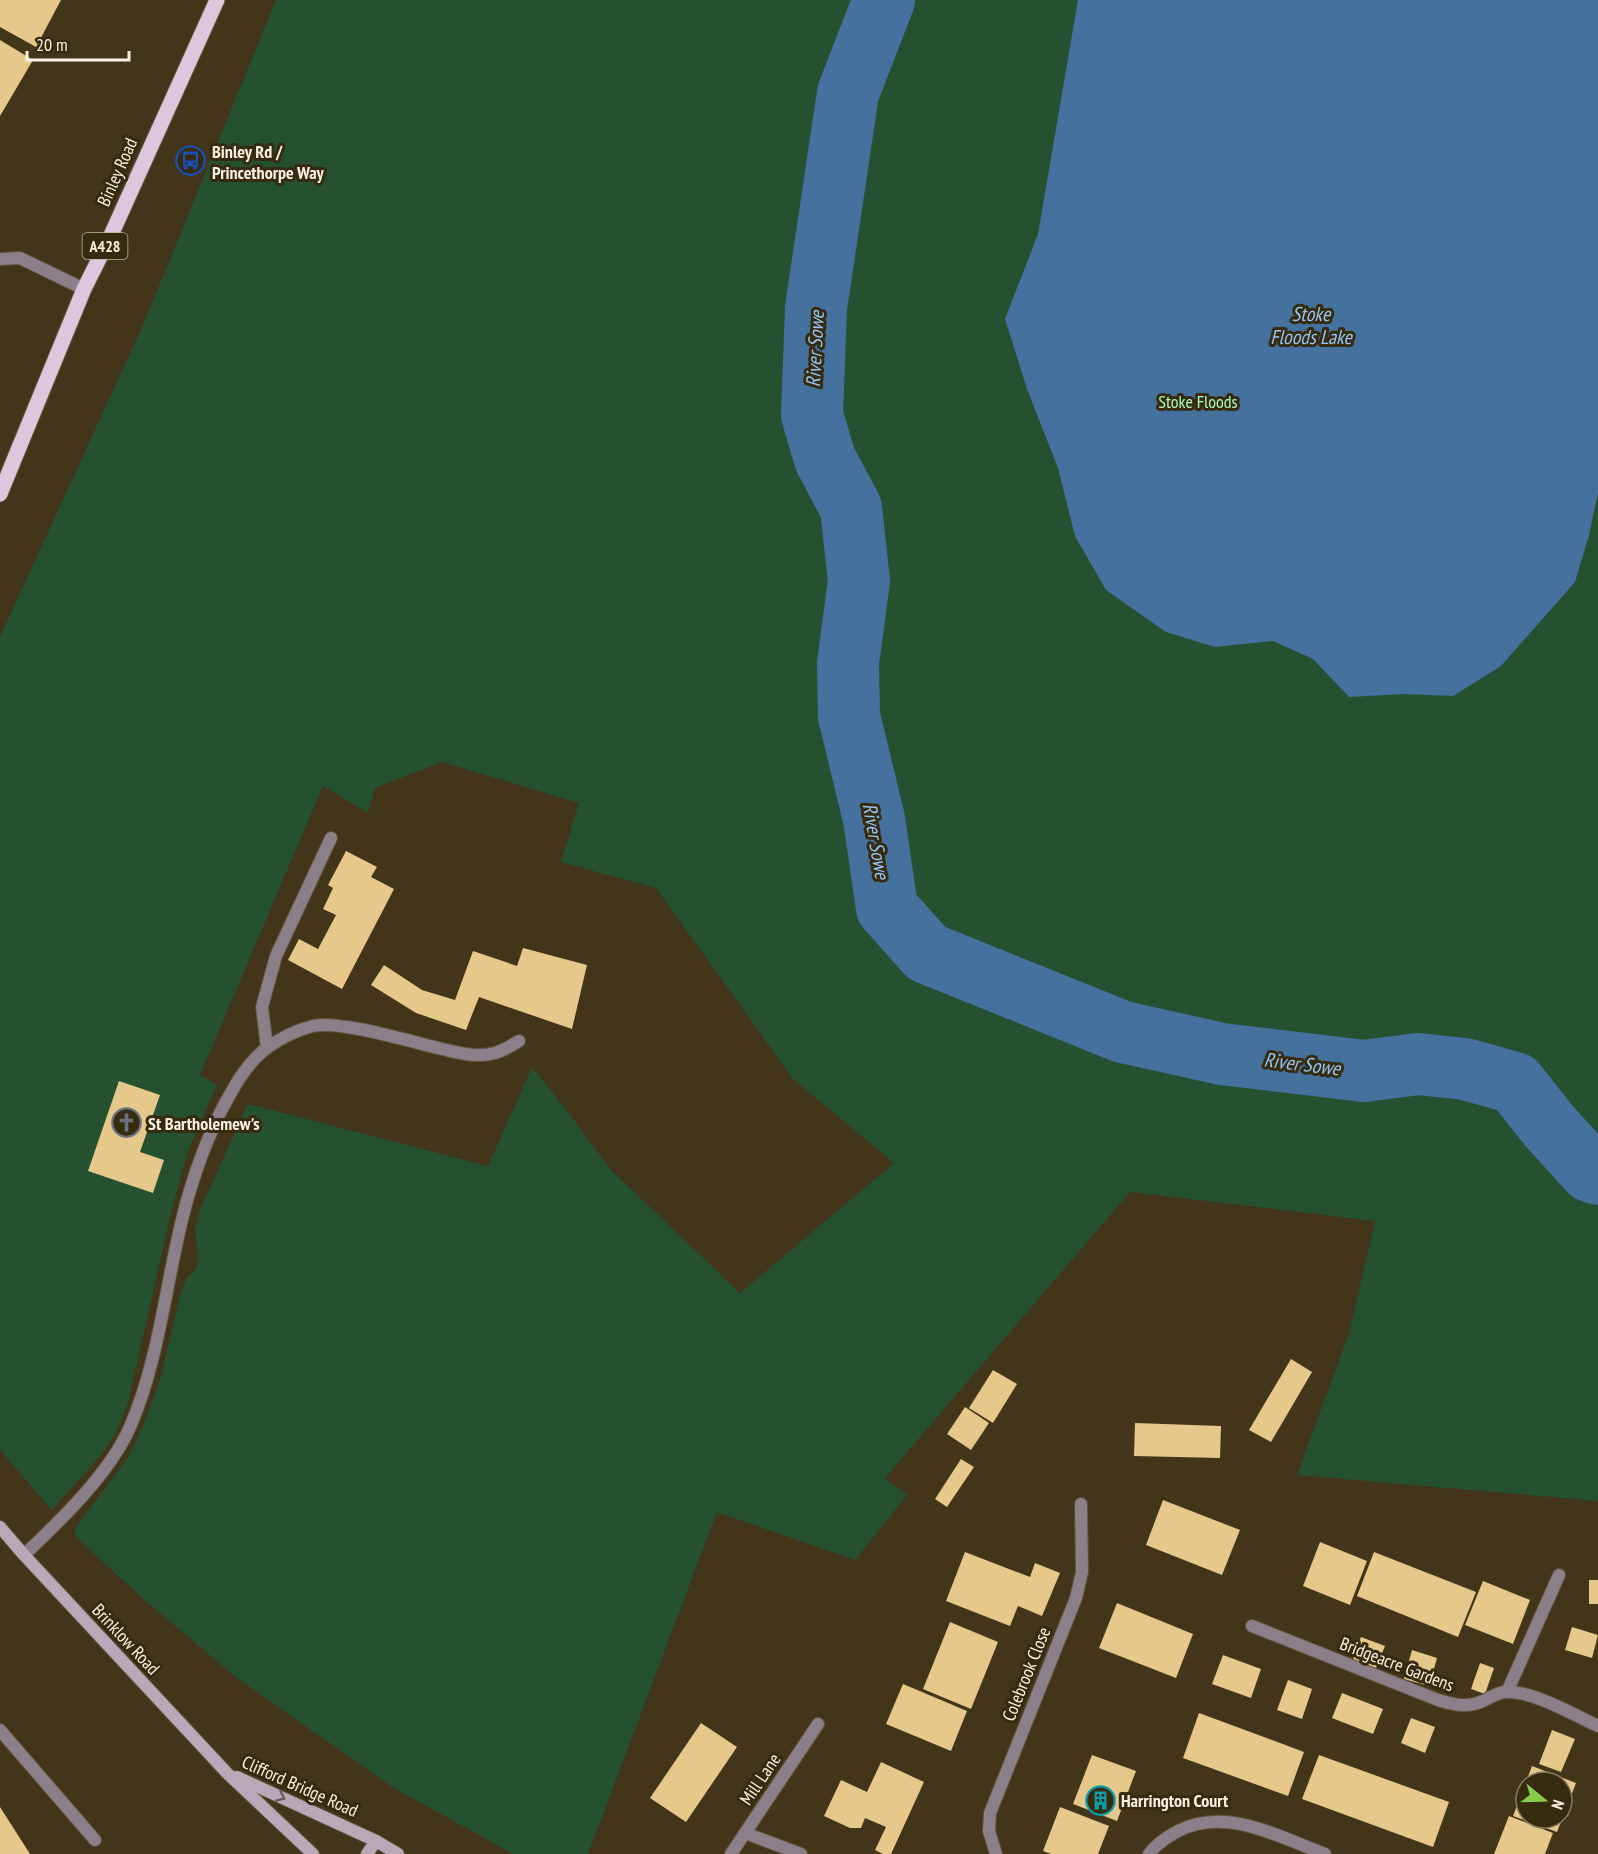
<svg xmlns="http://www.w3.org/2000/svg" width="1598" height="1854" font-family="'PT Sans Narrow',sans-serif">
<style>
.green{fill:#255130}
.water{fill:#44719e}
.lines{fill:none;stroke-linecap:round;stroke-linejoin:round}
.river{stroke:#44719e;stroke-width:62}
.building{fill:#e5c88a}
.service-casing{stroke:#5f533a;stroke-width:14}
.minor-casing{stroke:#5f533a;stroke-width:14}
.secondary-casing{stroke:#5f533a;stroke-width:14}
.primary-casing{stroke:#5f533a;stroke-width:17}
.service{stroke:#8b7f8a;stroke-width:12}
.minor{stroke:#8b7f8a;stroke-width:12}
.secondary{stroke:#baa8b9;stroke-width:12}
.primary{stroke:#dec7dc;stroke-width:15}
.oneway{stroke:#6b5d53}
.labels{text-anchor:middle;dominant-baseline:central;stroke-width:6;stroke-linejoin:round;paint-order:stroke}
.shield{fill:#372b0f;stroke:#bfb6a2;stroke-width:1.5}
.shield-label{font-size:16px;font-weight:bold;fill:#f9f2e1}
.poi-label{font-size:18px;font-weight:bold;fill:#f9f2e1;stroke:#372b0f;text-anchor:start}
.street-label{font-size:18px;fill:#f9f2e1;stroke:#372b0f}
.park-label{font-size:18px;fill:#aafabb;stroke:#372b0f}
.water-label{font-size:20px;font-style:italic;fill:#91c5fa;stroke:#372b0f}
</style>
<rect width="100%" height="100%" fill="#42351a"/>
<path class="green" d="M276,0H1598V1501L1297,1475L1349,1333L1375,1221L1130,1192L885,1478L907,1495L855,1560L717,1512L588,1854H513L394,1788L237,1678L142,1598L75,1536L76,1527L129,1456L144,1424L160,1379L180,1295L186,1279L196,1269L198,1257L195,1229L200,1209L248,1104L488,1166L532,1067L568,1112L611,1170L740,1293L894,1163L793,1079L656,888L561,862L579,803L442,762L375,788L368,813L323,786L200,1075L217,1085L189,1148L172,1209L128,1403L116,1433L102,1454L52,1510L0,1450V637L143,325Z"/>
<path class="water" d="M1078,0H1598V493L1589,535L1575,582L1501,666L1453,696L1404,694L1349,697L1313,659L1273,641L1215,647L1166,632L1106,590L1075,536L1058,468L1027,389L1005,319L1038,234Z"/>
<g class="lines">
<path class="river" d="M884,0L848,93L816,308L812,415L825,459L851,508L859,581L848,663L849,716L874,819L887,908L927,953L1123,1032L1222,1054L1364,1071L1418,1064L1465,1069L1515,1083L1550,1127L1590,1171L1598,1174"/>
</g>
<g class="building">
<path d="M0,0H61L36,47L0,27Z"/>
<path d="M0,40L33,60L0,116Z"/>
<path d="M346,851L377,867L371,877L394,889L342,989L288,960L299,939L318,949L336,915L323,909L333,888L328,885Z"/>
<path d="M523,948L587,965L572,1029L479,997L466,1030L416,1013L371,985L384,965L422,990L455,1000L473,951L517,966Z"/>
<path d="M119,1081L160,1095L140,1152L164,1160L153,1193L88,1171Z"/>
<path d="M1291,1359L1312,1372L1271,1442L1249,1430Z"/>
<path d="M993,1370L1017,1384L993,1423L969,1408Z"/>
<path d="M965,1407L989,1423L971,1450L947,1434Z"/>
<path d="M1135,1423L1221,1426L1220,1458L1134,1456Z"/>
<path d="M961,1459L974,1467L947,1507L935,1499Z"/>
<path d="M1163,1500L1240,1530L1222,1575L1146,1545Z"/>
<path d="M1320,1542L1367,1561L1350,1605L1303,1586Z"/>
<path d="M965,1552L1030,1577L1035,1563L1060,1573L1042,1616L1018,1606L1010,1626L946,1601Z"/>
<path d="M1374,1552L1476,1592L1458,1637L1357,1596Z"/>
<rect x="1589" y="1580" width="9" height="24"/>
<path d="M1483,1581L1530,1600L1513,1644L1465,1625Z"/>
<path d="M1117,1603L1193,1634L1176,1678L1099,1648Z"/>
<path d="M950,1622L998,1642L971,1709L923,1689Z"/>
<path d="M1572,1627L1598,1635L1592,1658L1565,1650Z"/>
<path d="M1361,1637L1385,1646L1376,1668L1353,1660Z"/>
<path d="M1412,1650L1437,1658L1429,1686L1404,1679Z"/>
<path d="M1223,1655L1261,1669L1251,1698L1212,1684Z"/>
<path d="M1480,1663L1494,1668L1485,1694L1471,1689Z"/>
<path d="M1288,1680L1312,1689L1302,1719L1277,1710Z"/>
<path d="M903,1684L967,1711L951,1751L886,1724Z"/>
<path d="M1342,1693L1383,1709L1373,1734L1332,1718Z"/>
<path d="M1199,1713L1304,1752L1288,1796L1183,1758Z"/>
<path d="M1411,1718L1435,1727L1425,1753L1401,1743Z"/>
<path d="M701,1723L737,1747L686,1822L650,1798Z"/>
<path d="M1552,1730L1575,1739L1561,1772L1539,1764Z"/>
<path d="M1092,1755L1136,1771L1117,1821L1073,1804Z"/>
<path d="M1319,1755L1449,1802L1433,1847L1302,1799Z"/>
<path d="M881,1762L924,1782L891,1854H883L875,1850L886,1827L865,1818L861,1828H850L824,1816L841,1780L867,1792Z"/>
<path d="M1532,1766L1576,1783L1557,1832L1513,1816L1526,1782V1818H1562V1782H1526Z"/>
<path d="M0,1807L30,1854H0Z"/>
<path d="M1060,1807L1109,1826L1098,1854H1051L1043,1851Z"/>
<path d="M1509,1816L1553,1833L1545,1854H1494Z"/>
</g>
<g class="lines">
<defs>
<g id="service">
<path d="M0,259L20,258L84,289"/>
<path d="M267,1048L262,1007L276,956L331,838"/>
<path d="M24,1555C60,1521 110,1473 130,1427C156,1367 164,1300 178,1237C187,1195 201,1152 220,1113C232,1090 246,1063 268,1047C281,1038 297,1030 313,1026C340,1020 412,1042 442,1049C460,1053 477,1058 495,1053C503,1051 512,1045 519,1041"/>
<path d="M1507,1692L1559,1575"/>
<path d="M0,1730L95,1840"/>
<path d="M745,1833L801,1854"/>
</g>
<g id="minor">
<path d="M1252,1626L1438,1700C1454,1705 1468,1708 1483,1701C1491,1697 1497,1693 1505,1692C1532,1690 1574,1715 1598,1726"/>
<path d="M731,1854L818,1724"/>
<path d="M996,1854L989,1831L990,1813L1076,1598L1082,1572L1081,1504"/>
<path d="M1149,1854C1156,1844 1167,1837 1178,1831C1226,1806 1279,1837 1325,1854"/>
</g>
<g id="secondary">
<path d="M0,1527L24,1555L227,1773L313,1854"/>
<path d="M237,1777L376,1841L398,1854"/>
<path d="M367,1854L376,1841"/>
</g>
<path id="primary" d="M0,494L84,289L112,233L217,0"/>
</defs>
<use href="#service" class="service-casing"/>
<use href="#minor" class="minor-casing"/>
<use href="#secondary" class="secondary-casing"/>
<use href="#primary" class="primary-casing"/>
<use href="#service" class="service"/>
<use href="#minor" class="minor"/>
<use href="#secondary" class="secondary"/>
<use href="#primary" class="primary"/>
</g>
<defs><path id="oneway-chevron" d="M-2-3.5L2.5 0L-2 3.5" fill="none" stroke-width="1.6" stroke-linecap="round" stroke-linejoin="round" transform="scale(1.5)"/></defs>
<use class="oneway" href="#oneway-chevron" transform="translate(281 1797) rotate(24)"/>
<defs>
<symbol id="bus-ring" viewBox="-11 -11 22 22"><circle r="9.5" fill="#372b0f" stroke="#1a4fb4" stroke-width="1.5"/><path d="M-5-6H5V4H4V6H2V4H-2V6H-4V4H-5ZM-3.5-4V0h7V-4ZM-3.5 1.2v1.5H-2V1.2ZM2 1.2v1.5H3.5V1.2Z" fill="#1a4fb4"/></symbol>
<symbol id="church-ring" viewBox="-11 -11 22 22"><circle r="9.5" fill="#372b0f" stroke="#6b7280" stroke-width="1.5"/><path d="M-1.2-6h2.4v3.5h3.3v2.4h-3.3V6h-2.4V-.1h-3.3v-2.4h3.3Z" fill="#6b7280"/></symbol>
<symbol id="building-ring" viewBox="-11 -11 22 22"><circle r="9.5" fill="#372b0f" stroke="#0f9aa8" stroke-width="1.5"/><path d="M-4-6H4V6H1V3H-1V6H-4ZM-2.5-4.3h1.7v1.8h-1.7ZM.8-4.3h1.7v1.8H.8ZM-2.5-1h1.7V.8h-1.7ZM.8-1h1.7V.8H.8Z" fill="#0f9aa8"/></symbol>
</defs>
<g fill-rule="evenodd">
<use href="#bus-ring" x="174" y="144" width="33" height="33"/>
<use href="#church-ring" x="110" y="1106" width="33" height="33"/>
<use href="#building-ring" x="1084" y="1784" width="33" height="33"/>
</g>
<g class="labels">
<rect class="shield" x="82.5" y="233" width="45" height="26" rx="4.5"/>
<g class="shield-label">
<text x="105" y="246">A428</text>
</g>
<g class="poi-label">
<text x="212" y="151">Binley Rd /<tspan x="212" dy="21">Princethorpe Way</tspan></text>
<text x="148" y="1123">St Bartholemew's</text>
<text x="1121" y="1800">Harrington Court</text>
</g>
<g class="street-label">
<text transform="translate(117 172) rotate(-66)">Binley Road</text>
<text transform="translate(126 1639) rotate(47)">Brinklow Road</text>
<text transform="translate(1397 1664) rotate(21)">Bridgeacre Gardens</text>
<text transform="translate(1026 1674) rotate(-68)">Colebrook Close</text>
<text transform="translate(760 1779) rotate(-56)">Mill Lane</text>
<text transform="translate(300 1786) rotate(24)">Clifford Bridge Road</text>
</g>
<g class="park-label">
<text x="1198" y="401">Stoke Floods</text>
</g>
<g class="water-label">
<text x="1311" y="314">Stoke<tspan x="1311" dy="23">Floods Lake</tspan></text>
<text transform="translate(815 349) rotate(-87)">River Sowe</text>
<text transform="translate(876 841) rotate(80)">River Sowe</text>
<text transform="translate(1302 1064) rotate(7)">River Sowe</text>
</g>
</g>
<g transform="translate(1544 1800) rotate(109)"><circle r="28" fill="#372b0f" stroke="#857b63" stroke-width="1.5"/>
<path d="M0-4.5L10 22L0 15L-10 22Z" fill="#88cf49"/>
<text y="-9" font-size="16" font-weight="bold" text-anchor="middle" fill="#f9f2e1">N</text>
</g>
<path d="M27 51v9h102v-9" fill="none" stroke="#f9f2e1" stroke-width="3"/>
<text x="36" y="51" font-size="18" fill="#f9f2e1" stroke="#372b0f" stroke-width="4.5" paint-order="stroke">20 m</text>
</svg>
